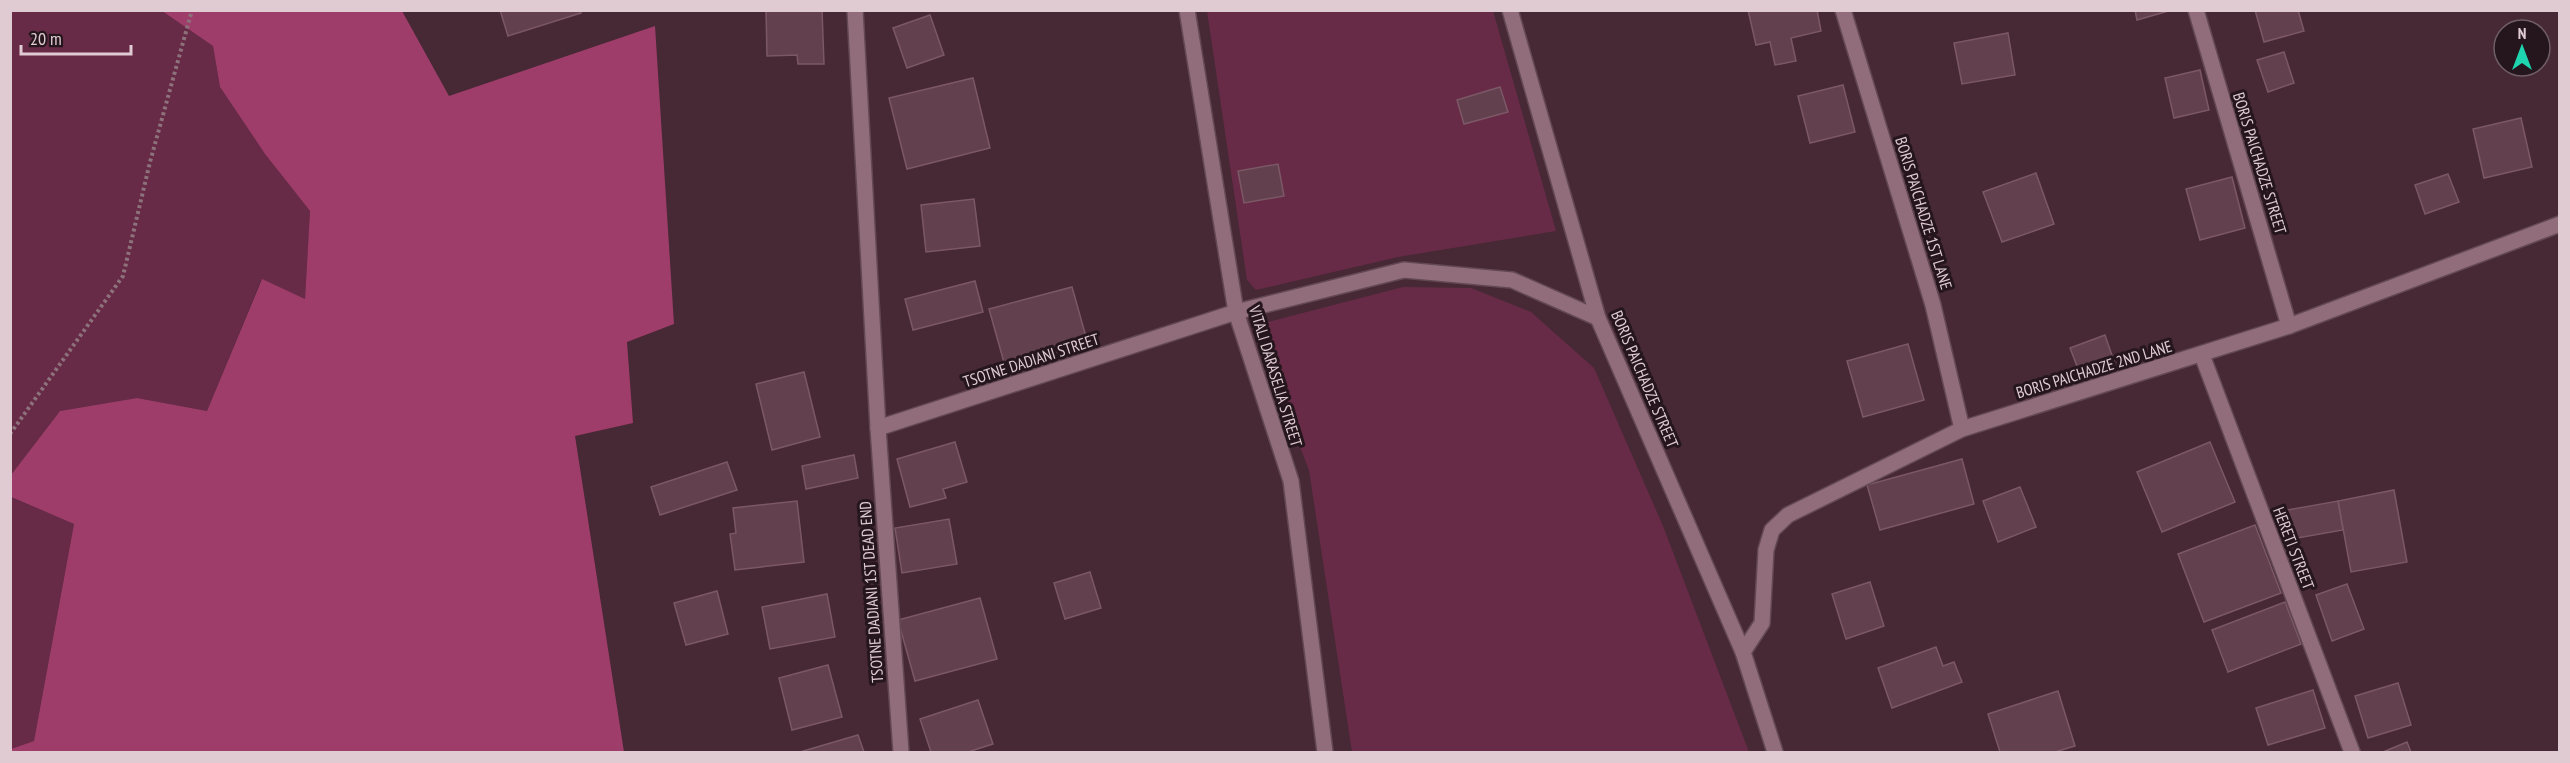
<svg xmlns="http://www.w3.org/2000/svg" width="2570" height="763" font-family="'PT Sans Narrow',sans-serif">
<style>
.green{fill:#682b47}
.forest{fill:#9e3d6a}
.building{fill:#62404e;stroke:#7c5866;stroke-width:1.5}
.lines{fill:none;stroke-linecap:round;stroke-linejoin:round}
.minor-casing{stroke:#624853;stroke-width:18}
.path{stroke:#8d727c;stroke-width:4;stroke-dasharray:3 3;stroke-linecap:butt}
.minor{stroke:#916c7a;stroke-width:15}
.labels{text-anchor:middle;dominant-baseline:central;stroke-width:6;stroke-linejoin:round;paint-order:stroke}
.street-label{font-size:16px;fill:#e0cbd2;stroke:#24161c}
</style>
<rect width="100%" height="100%" fill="#472835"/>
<g class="green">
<path d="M11,11H162L213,46L220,87L265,154L310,211L305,299L261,280L207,411L137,398L60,411L11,475Z"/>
<path d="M1207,11H1493L1556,231L1398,257L1256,290L1247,280Z"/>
<path d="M1403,287L1471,288L1531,312L1594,368L1663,526L1749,752H1352L1309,470L1275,384L1260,324Z"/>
<path d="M10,497L74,524L34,741L11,749Z"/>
</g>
<path class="forest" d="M162,11H402L449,96L655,26L674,324L627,342L633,423L575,436L624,752H11V749L34,741L74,524L11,497V475L60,411L137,398L207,411L262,279L305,299L310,211L265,154L220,87L213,46Z"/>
<g class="building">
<path d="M500,10H580L581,13L508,36Z"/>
<path d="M766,10H822L824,64H798L797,55L767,56Z"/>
<path d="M1748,10H1817L1821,31L1791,38L1796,61L1775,65L1770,42L1756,45Z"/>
<path d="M2135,10H2172L2137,20Z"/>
<path d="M2255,10H2298L2304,31L2264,42Z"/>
<path d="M930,15L944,55L907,68L893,28Z"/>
<path d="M2008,33L2015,75L1962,84L1954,43Z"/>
<path d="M2284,52L2294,83L2268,92L2257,60Z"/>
<path d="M2200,70L2209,110L2174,118L2165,78Z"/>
<path d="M973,78L990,148L907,169L889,98Z"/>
<path d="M1843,85L1855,132L1810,143L1798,96Z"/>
<path d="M1500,87L1508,112L1464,124L1457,100Z"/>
<path d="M2521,118L2532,167L2484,178L2473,129Z"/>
<path d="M1278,164L1284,196L1244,203L1238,171Z"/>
<path d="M2036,173L2054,224L2002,242L1983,192Z"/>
<path d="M2448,174L2459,202L2425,214L2415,185Z"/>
<path d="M2232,177L2245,228L2200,240L2186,189Z"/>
<path d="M974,199L980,246L926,252L921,205Z"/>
<path d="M975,281L983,312L913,330L905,299Z"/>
<path d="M1072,287L1088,344L1005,366L989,309Z"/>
<path d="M2105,335L2114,361L2080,374L2070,348Z"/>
<path d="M1908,344L1924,400L1863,417L1847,361Z"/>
<path d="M804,372L820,437L772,450L756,384Z"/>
<path d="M955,442L967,482L943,489L946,498L910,507L897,459Z"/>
<path d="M2210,442L2235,502L2162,532L2137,472Z"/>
<path d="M854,455L858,478L806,489L802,466Z"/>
<path d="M1962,459L1974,504L1880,530L1867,485Z"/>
<path d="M727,462L737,490L660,515L651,487Z"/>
<path d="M2020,487L2036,527L1998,542L1983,501Z"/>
<path d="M2394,490L2407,562L2351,572L2338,501Z"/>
<path d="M797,501L804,562L735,570L730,534L736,533L733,508Z"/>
<path d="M2338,501L2343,530L2292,539L2287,510Z"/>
<path d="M949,519L957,564L902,573L895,528Z"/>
<path d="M2255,525L2281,593L2204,622L2178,554Z"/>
<path d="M1090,572L1101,608L1065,619L1054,583Z"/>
<path d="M1870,582L1884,626L1846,639L1832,594Z"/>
<path d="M2347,584L2364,629L2332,641L2316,595Z"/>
<path d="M717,591L728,634L686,645L674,603Z"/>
<path d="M827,594L835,637L770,649L762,607Z"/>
<path d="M980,598L997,659L915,681L898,620Z"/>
<path d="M2285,602L2301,644L2228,672L2212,630Z"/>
<path d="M1936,647L1943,666L1954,662L1962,682L1892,708L1878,668Z"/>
<path d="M828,665L842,717L792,730L779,678Z"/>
<path d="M2398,683L2411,725L2368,738L2355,696Z"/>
<path d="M2313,690L2325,728L2268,745L2256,708Z"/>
<path d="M2058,691L2075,746L2055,752H2000L1988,714Z"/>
<path d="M978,700L993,744L968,752H931L920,719Z"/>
<path d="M858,735L864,752H800Z"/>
<path d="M2407,742L2411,752H2383Z"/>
</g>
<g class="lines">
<defs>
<g id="minor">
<path d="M855,10L878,428L901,752"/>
<path d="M1187,10L1236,312L1291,481L1325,752"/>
<path d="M1510,10L1598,318L1743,652L1775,752"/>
<path d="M1843,10L1933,305L1962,429"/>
<path d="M2196,10L2289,326"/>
<path d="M2202,355L2352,752"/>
<path d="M878,428L1236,312L1404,270L1512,280L1598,318"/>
<path d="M1743,652L1762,623L1766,550L1772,530L1788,515L1962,429L2289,326L2560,224"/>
</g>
</defs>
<use href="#minor" class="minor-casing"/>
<path class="path" d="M10,434L123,276L150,162L192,10"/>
<use href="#minor" class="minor"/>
</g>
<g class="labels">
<g class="street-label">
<text transform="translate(2260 163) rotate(73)">BORIS PAICHADZE STREET</text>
<text transform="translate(1924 213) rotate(73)">BORIS PAICHADZE 1ST LANE</text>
<text transform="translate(1031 360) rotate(-18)">TSOTNE DADIANI STREET</text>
<text transform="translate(2094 369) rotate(-17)">BORIS PAICHADZE 2ND LANE</text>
<text transform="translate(1276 376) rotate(73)">VITALI DARASELIA STREET</text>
<text transform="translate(1645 379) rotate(67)">BORIS PAICHADZE STREET</text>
<text transform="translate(2294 548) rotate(69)">HERETI STREET</text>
<text transform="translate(871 592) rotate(-94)">TSOTNE DADIANI 1ST DEAD END</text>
</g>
</g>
<rect width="2570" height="763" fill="none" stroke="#e0cbd2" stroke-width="24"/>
<g transform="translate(2522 48)"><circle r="28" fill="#24161c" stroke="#6f5e65" stroke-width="1.5"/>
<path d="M0-4.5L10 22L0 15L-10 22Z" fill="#1ed5b0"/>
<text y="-9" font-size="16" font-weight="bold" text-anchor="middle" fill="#e0cbd2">N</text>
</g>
<path d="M21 45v9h110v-9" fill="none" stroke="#e0cbd2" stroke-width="3"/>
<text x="30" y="45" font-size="18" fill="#e0cbd2" stroke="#24161c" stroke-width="4.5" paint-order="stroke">20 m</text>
</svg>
